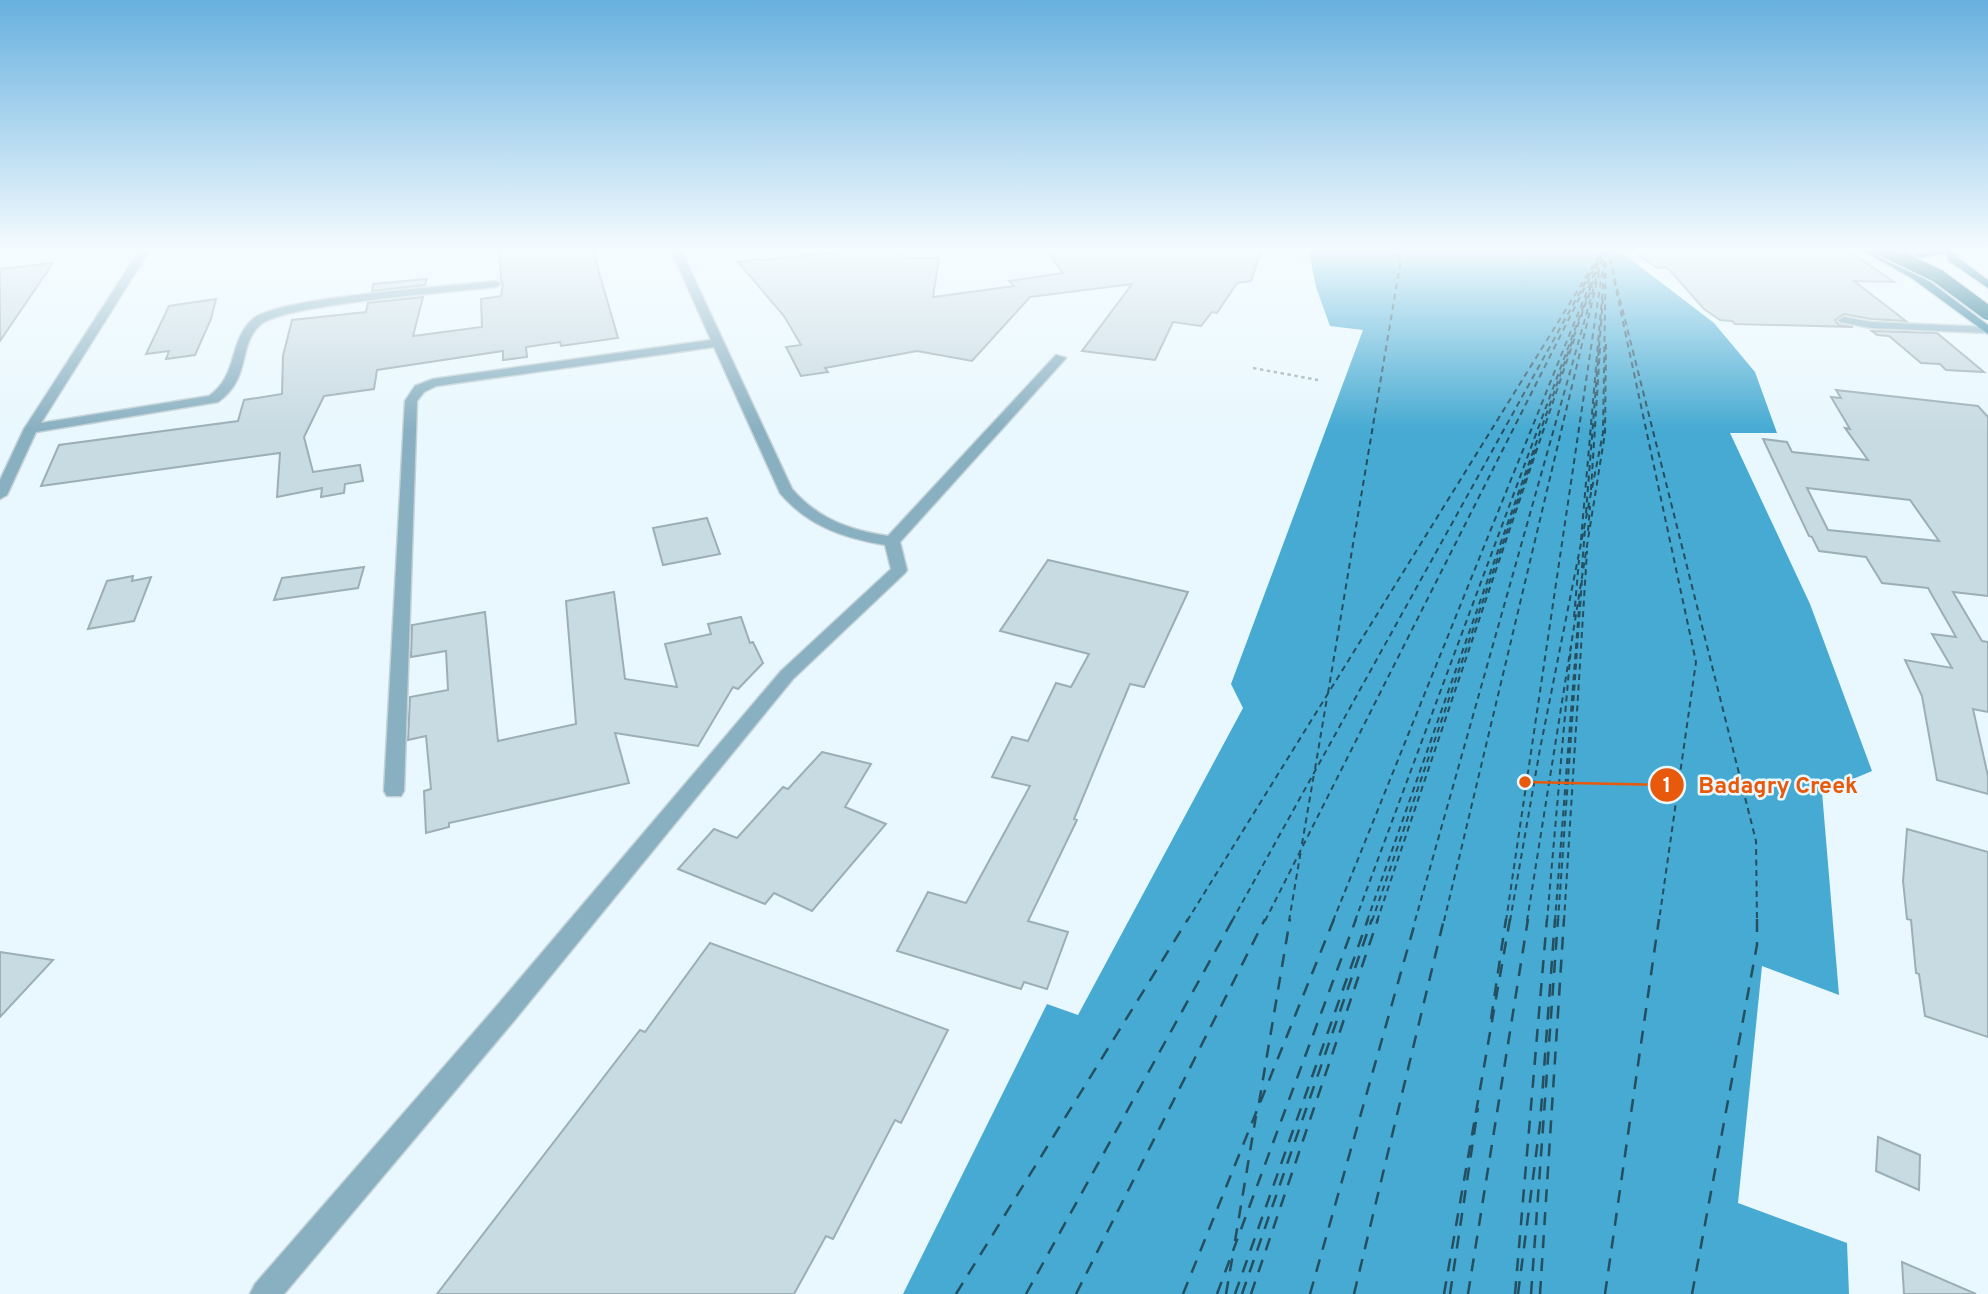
<svg xmlns="http://www.w3.org/2000/svg" width="1988" height="1294" font-family="Overpass,sans-serif">
<style>
.water{fill:#46aad2}
.lines{fill:none;stroke-linecap:round;stroke-linejoin:round}
.ferry-far1{stroke:#244f60;stroke-width:2;stroke-dasharray:6 4.5;stroke-linecap:butt}
.ferry{stroke:#244f60;stroke-width:2.5;stroke-dasharray:13 10;stroke-linecap:butt}
.building{fill:#c8dae2;stroke:#9caeb6;stroke-width:2;fill-rule:evenodd}
.minor-casing{stroke:#c4d2d7;stroke-width:3}
.major-casing{stroke:#c4d2d7;stroke-width:3}
.path{stroke:#a1adb2;stroke-width:2.5;stroke-dasharray:3.5 3.5;stroke-linecap:butt}
.minor{fill:#89b0c1;fill-rule:evenodd}
.major{fill:#1d7594;fill-rule:evenodd}
.highway-bridge-casing{stroke:#c4d2d7;stroke-width:17;stroke-linecap:butt}
.highway-bridge{stroke:#005d7a;stroke-width:14}
.leader{fill:none;stroke:#e8590c;stroke-width:2.5}
.callout-dot{fill:#e8590c;stroke:#e9f8fe;stroke-width:2.5}
.mark-label{font-size:21px;text-anchor:middle;font-weight:bold;fill:#fff}
.callout-label{font-size:23px;text-anchor:middle;font-weight:bold;fill:#e8590c;stroke:#e9f8fe;stroke-width:5;stroke-linejoin:round;paint-order:stroke}
</style>
<rect width="100%" height="100%" fill="#e9f8fe"/>
<path class="water" d="M1308,248H1616L1714,323L1755,372L1777,433H1730L1810,604L1872,771L1822,792L1839,995L1762,966L1738,1203L1847,1243L1849,1294H903L1047,1004L1078,1015L1243,708L1231,684L1363,330L1330,326L1316,287Z"/>
<g class="lines">
<g class="ferry-far1">
<path d="M1607,248L1756,841L1757,921"/>
<path d="M1595,266L1601,256"/>
<path d="M1614,280L1696,662L1659,921"/>
<path d="M1591,287L1597,269"/>
<path d="M1588,298L1592,287"/>
<path d="M1581,317L1587,299"/>
<path d="M1601,325L1603,296"/>
<path d="M1599,347L1601,325"/>
<path d="M1591,490L1600,348"/>
<path d="M1586,513L1599,347"/>
<path d="M1588,531L1590,506"/>
<path d="M1581,540L1605,263"/>
<path d="M1582,568L1585,529"/>
<path d="M1574,617L1579,560"/>
<path d="M1328,693L1401,259L1391,248"/>
<path d="M1315,769L1327,698"/>
<path d="M1302,844L1314,774"/>
<path d="M1187,921L1604,248"/>
<path d="M1232,921L1595,265"/>
<path d="M1265,921L1593,271"/>
<path d="M1289,921L1301,850"/>
<path d="M1333,921L1604,249"/>
<path d="M1355,921L1591,286"/>
<path d="M1367,921L1580,319"/>
<path d="M1372,921L1536,448"/>
<path d="M1377,921L1576,334"/>
<path d="M1415,921L1605,248"/>
<path d="M1444,921L1599,273"/>
<path d="M1506,921L1605,253"/>
<path d="M1510,921L1540,749L1603,433L1606,249"/>
<path d="M1527,921L1605,433L1606,344"/>
<path d="M1547,921L1571,647"/>
<path d="M1555,921L1580,595"/>
<path d="M1558,921L1582,579"/>
<path d="M1564,921L1587,551"/>
</g>
<g class="ferry">
<path d="M1491,1019L1506,919"/>
<path d="M1259,1103L1290,919"/>
<path d="M1235,1241L1256,1116"/>
<path d="M956,1294L1188,919"/>
<path d="M1026,1294L1233,919"/>
<path d="M1076,1294L1265,919"/>
<path d="M1183,1294L1334,919"/>
<path d="M1217,1294L1356,919"/>
<path d="M1226,1294L1233,1254"/>
<path d="M1235,1294L1368,919"/>
<path d="M1242,1294L1372,919"/>
<path d="M1251,1294L1378,919"/>
<path d="M1310,1294L1416,919"/>
<path d="M1354,1294L1444,919"/>
<path d="M1444,1294L1510,919"/>
<path d="M1450,1294L1478,1108"/>
<path d="M1468,1294L1528,919"/>
<path d="M1515,1294L1547,919"/>
<path d="M1518,1294L1540,1124L1555,919"/>
<path d="M1531,1294L1558,919"/>
<path d="M1540,1294L1564,919"/>
<path d="M1605,1294L1659,919"/>
<path d="M1692,1294L1757,945V919"/>
</g>
</g>
<g class="building">
<path d="M513,248H592L618,338L561,346L560,342L526,347L527,357L503,360V351L377,370L374,389L324,396L304,437L313,472L360,465L363,481L345,484L344,493L321,497L322,488L277,497L280,453L41,486L59,445L238,421L244,400L282,394L283,356L292,320L366,312L368,303L423,297L413,336L482,327L481,299L501,296L503,283L501,281L500,250Z"/>
<path d="M881,248H899L906,258H939L933,297L1014,286L1009,281L1063,273L1044,248H1262L1251,281L1237,283L1217,313L1212,312L1201,326L1173,322L1155,360L1082,351L1132,284L1030,297L972,361L917,351L825,368L828,372L801,376L786,347L801,345L784,316L738,262Z"/>
<path d="M1629,248H1830L1831,251L1850,252L1894,282L1854,281L1906,321L1871,319L1844,314L1835,320L1839,325L1853,327L1735,324L1732,321L1720,320L1704,309L1667,267L1657,268Z"/>
<path d="M53,263L0,341V269Z"/>
<path d="M427,279L425,285L372,291L373,284Z"/>
<path d="M216,299L211,319L195,355L166,359L169,351L146,354L169,306Z"/>
<path d="M1872,331L1937,333L1984,372L1946,370L1940,364L1921,363L1889,336L1877,335Z"/>
<path d="M1836,390L1978,406L1988,417V596L1953,592L1982,641L1988,642V712L1973,709L1988,776V794L1937,780L1922,696L1905,660L1952,668L1932,634L1956,637L1928,588L1882,583L1866,557L1819,551L1812,537L1809,536L1763,439L1787,442L1792,452L1868,460L1845,428L1850,429L1831,397L1841,398ZM1807,488L1910,500L1939,541L1828,530Z"/>
<path d="M707,518L720,554L663,565L653,528Z"/>
<path d="M1048,560L1188,592L1144,687L1130,684L1074,819L1077,820L1028,921L1068,932L1047,989L1024,982L1021,989L897,951L928,892L966,903L1030,786L992,777L1012,737L1028,741L1056,683L1071,687L1089,654L1000,631Z"/>
<path d="M364,567L358,588L274,600L282,578Z"/>
<path d="M133,576L132,581L151,577L134,621L88,629L107,581Z"/>
<path d="M614,592L625,679L677,687L665,644L711,634L708,624L741,617L750,643L753,642L763,663L738,689L733,687L698,746L615,733L629,783L449,823V827L426,833L424,791L431,789L426,736L408,740L410,697L448,690L446,651L411,657L412,625L485,612L498,741L576,724L566,601Z"/>
<path d="M822,752L871,764L845,807L886,824L812,911L774,893L765,904L678,869L714,829L737,838L783,787L788,789Z"/>
<path d="M1907,829L1988,852V1037L1925,1016L1919,974L1916,973L1911,920L1907,919L1903,881Z"/>
<path d="M710,943L948,1030L901,1123L895,1120L833,1239L826,1236L794,1294H437L640,1030L645,1032Z"/>
<path d="M0,952L53,960L0,1017Z"/>
<path d="M1878,1137L1920,1155L1919,1190L1876,1171Z"/>
<path d="M1902,1262L1976,1294H1904Z"/>
</g>
<g class="lines">
<defs>
<g id="minor">
<path d="M141,248H151L41,423L209,396C239,375 228,341 253,319C278,297 454,286 496,281L501,284L496,287C456,292 282,304 260,325C237,346 252,378 218,402L36,432L7,495L0,499V480L24,429Z"/>
<path d="M670,248H680L792,489C818,519 849,530 888,536L1056,355L1066,358L900,542L907,570L905,573L793,679L513,1022L284,1294H250L255,1284L495,1008L781,671L891,569L885,545C843,538 808,526 780,493L714,347L436,386L424,392L417,401L404,791L401,796H387L384,791L405,401L415,386L433,379L711,340Z"/>
<path d="M1844,317L1871,322L1988,327V333L1871,328L1840,322L1838,320Z"/>
</g>
<path id="major" d="M1851,248L1915,253L1954,248L1958,258L1988,280V288L1949,261L1946,253L1915,259L1889,258L1921,275L1988,325V334L1913,279L1867,253Z"/>
</defs>
<use href="#minor" class="minor-casing"/>
<use href="#major" class="major-casing"/>
<path class="path" d="M1253,368L1318,380"/>
<use href="#minor" class="minor"/>
<use href="#major" class="major"/>
<defs>
<path id="highway-bridge" d="M1880,248L1938,276L1988,313"/>
</defs>
<use href="#highway-bridge" class="highway-bridge-casing"/>
<use href="#highway-bridge" class="highway-bridge"/>
</g>
<linearGradient id="sky" x2="0" y2="1"><stop stop-color="#67b0df"/><stop offset="0.58" stop-color="#f5fcff"/><stop offset="1" stop-color="#f5fcff" stop-opacity="0"/></linearGradient>
<rect width="1988" height="430" fill="url(#sky)"/>
<path class="leader" d="M1525 782L1667 785"/>
<g class="callout-dot">
<circle cx="1525" cy="782" r="7"/>
<circle cx="1667" cy="785" r="18"/>
</g>
<g class="mark-label">
<text x="1667" y="792">1</text>
</g>
<g class="callout-label">
<text x="1778" y="793">Badagry Creek</text>
</g>
</svg>
